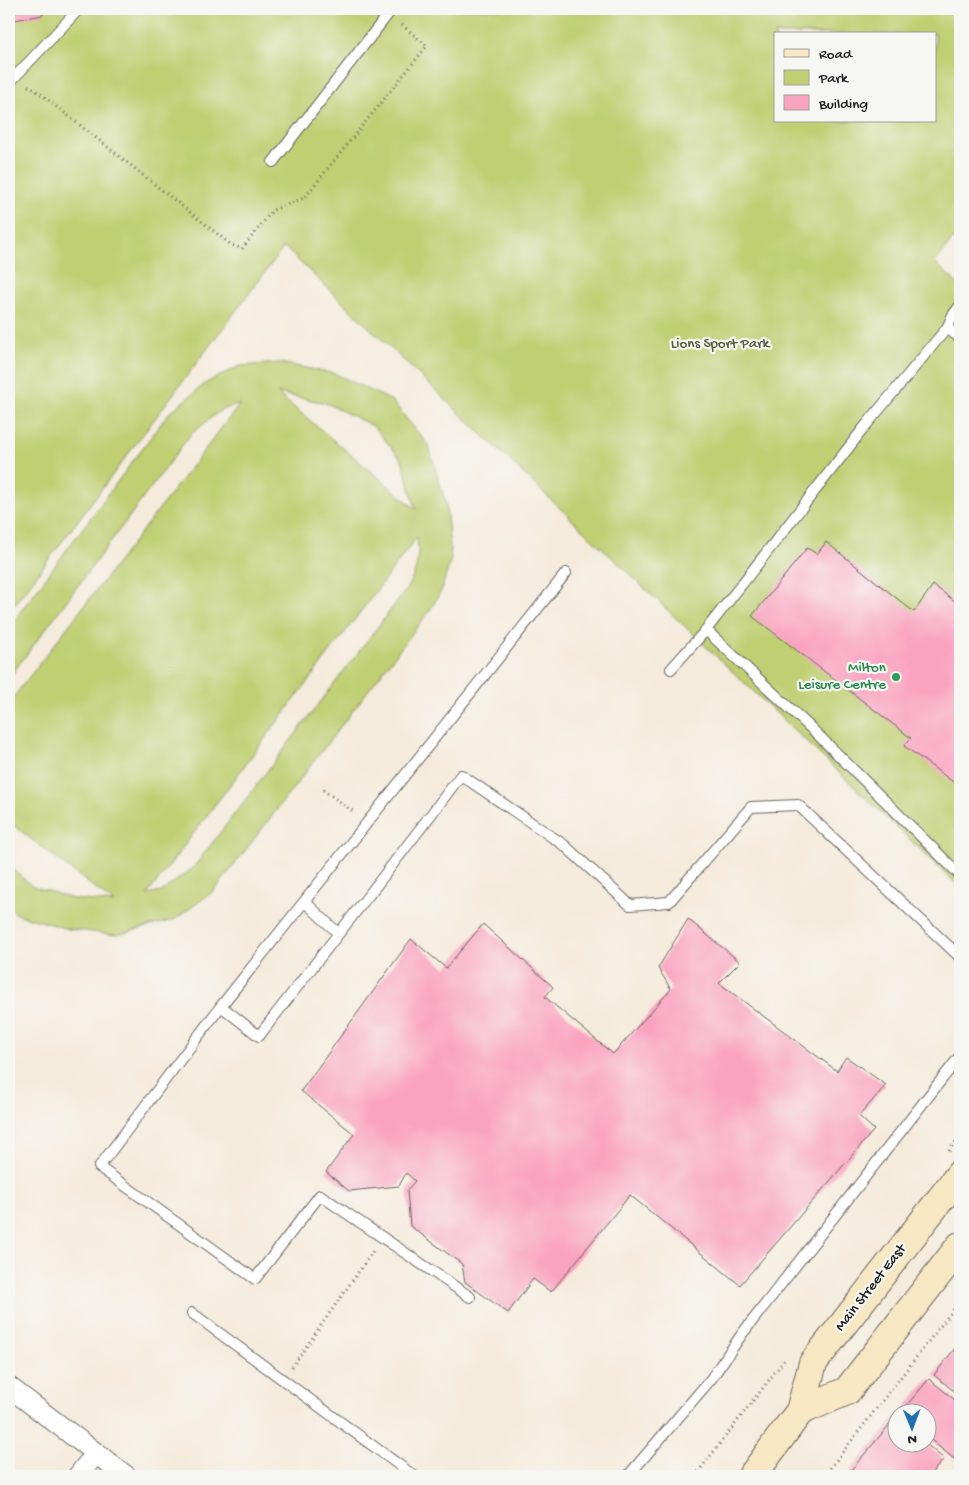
<svg xmlns="http://www.w3.org/2000/svg" width="969" height="1485" font-family="'Gochi Hand',sans-serif">
<style>
.green{fill:#bfcf72;stroke:#6e7647;fill-rule:evenodd}
.building{fill:#faa3c0}
.lines{fill:none;stroke-linecap:round;stroke-linejoin:round}
.lane-casing{stroke:#68645f;stroke-width:12}
.street-casing{stroke:#68645f;stroke-width:22}
.secondary-casing{stroke:#68645f;stroke-width:30}
.path{stroke:#68645f;stroke-width:3;stroke-dasharray:1 4;stroke-linecap:butt}
.lane{stroke:#fff;stroke-width:10}
.street{stroke:#fff;stroke-width:20}
.secondary{stroke:#f7e8c3;stroke-width:28}
.leisure-dot{fill:#2e9e5b;stroke:#f6f6f2;stroke-width:2}
.labels{text-anchor:middle;dominant-baseline:central;stroke-width:4.5;stroke-linejoin:round;paint-order:stroke}
.park-label{font-size:15px;fill:#555b3a;stroke:#f6f6f2}
.leisure-label{font-size:15px;fill:#27864d;stroke:#f6f6f2;text-anchor:end}
.street-label{font-size:15px;fill:#1c1c1c;stroke:#f6f6f2}
</style>
<rect width="100%" height="100%" fill="#f6f6f2"/>
<filter id="ink" filterUnits="userSpaceOnUse"><feTurbulence type="fractalNoise" baseFrequency=".02" numOctaves="2"/><feDisplacementMap in="SourceGraphic" scale="10" xChannelSelector="R" yChannelSelector="G"/><feConvolveMatrix kernelMatrix="1 2 1 2 8 2 1 2 1" color-interpolation-filters="sRGB"/></filter>
<filter id="wash" filterUnits="userSpaceOnUse"><feTurbulence type="fractalNoise" baseFrequency=".0096" numOctaves="4" result="noise"/><feDisplacementMap in="SourceGraphic" scale="20" xChannelSelector="R" yChannelSelector="G"/><feGaussianBlur stdDeviation="1.12" result="paint"/><feColorMatrix in="noise" values="0 0 0 0 0 0 0 0 0 0 0 0 0 0 0 0 0 1.4 0 .05"/><feComposite in="paint" operator="in"/></filter>
<g filter="url(#wash)">
<rect width="100%" height="100%" fill="#f5ebdc"/>
<g class="green">
<path d="M9,9H960V229L935,263L960,286V887L284,247L9,612ZM775,34H935V121H775Z"/>
<path d="M280,363L336,374L392,401L429,446L446,504L451,559L441,591L430,610L215,890L174,920L117,935L68,929L16,914L9,907V866L32,886L74,899L114,903L9,822V703L240,404L221,410L190,435L9,678V627L168,414L206,383L240,366ZM277,393L326,403L373,426L402,460L416,509ZM417,537C420,562 416,574 403,594L193,868L161,892L147,895Z"/>
</g>
<g id="blocks">
<g class="building">
<path d="M9,9H42L43,15L9,21Z"/>
<path d="M826,542L914,612L933,585L960,605V787L904,746L911,738L752,616L807,548L817,554Z"/>
<path d="M688,919L740,962L719,983L837,1071L846,1057L886,1085L859,1116L874,1130L740,1285L630,1195L551,1292L533,1279L508,1313L465,1282L462,1264L410,1226L407,1190L415,1181L406,1173L399,1186L349,1191L326,1172L354,1134L301,1091L411,939L446,968L483,924L553,987L545,997L613,1054L671,989L658,968Z"/>
<path d="M960,1342V1396L934,1375Z"/>
<path d="M929,1379L960,1404V1451L954,1459L926,1436V1412H901Z"/>
<path d="M896,1417V1442H924L944,1459L929,1476H846Z"/>
</g>
</g>
</g>
<g filter="url(#ink)">
<use href="#blocks" fill-opacity="0" stroke="#68645f" stroke-width="1"/>
<g class="lines">
<defs>
<g id="lane">
<path d="M9,83L79,9"/>
<path d="M273,162L392,9"/>
<path d="M947,328L960,338"/>
<path d="M706,630L813,730L960,875"/>
<path d="M671,669L706,630L867,424L947,328L953,315L960,306"/>
<path d="M305,902L338,933"/>
<path d="M221,1006L259,1036C326,949 395,863 461,775L564,845L630,905L669,902L751,807L798,805L960,957"/>
<path d="M470,1297L320,1195L255,1279L99,1167L221,1006L566,573"/>
<path d="M192,1313L414,1476"/>
<path d="M628,1476L711,1379L742,1334L960,1056"/>
</g>
<g id="street">
<path d="M9,1387L126,1476"/>
<path d="M78,1476L96,1453"/>
</g>
<g id="secondary">
<path d="M800,1411L847,1391L960,1246"/>
<path d="M752,1476L800,1411L813,1363L960,1174"/>
</g>
</defs>
<use href="#lane" class="lane-casing"/>
<use href="#street" class="street-casing"/>
<use href="#secondary" class="secondary-casing"/>
<g class="path">
<path d="M28,86L33,88L230,244L242,249L273,210L304,198L427,46L402,25"/>
<path d="M323,790L354,812"/>
<path d="M949,1151L960,1136"/>
<path d="M292,1367L373,1251"/>
<path d="M695,1476L786,1358"/>
<path d="M824,1476L960,1301"/>
</g>
<use href="#lane" class="lane"/>
<use href="#street" class="street"/>
<use href="#secondary" class="secondary"/>
</g>
</g>
<circle class="leisure-dot" cx="896" cy="677" r="5"/>
<g class="labels">
<g class="park-label">
<text x="720" y="344">Lions Sport Park</text>
</g>
<g class="leisure-label">
<text x="886" y="668">Milton<tspan x="886" dy="17">Leisure Centre</tspan></text>
</g>
<g class="street-label">
<text transform="translate(871 1288) rotate(-52)">Main Street East</text>
</g>
</g>
<rect width="969" height="1485" fill="none" stroke="#f6f6f2" stroke-width="30"/>
<rect x="774" y="32" width="162" height="90" fill="#f6f6f2" stroke="#9f9f9c"/>
<rect x="784" y="49" width="25" height="8" fill="#f7e8c3" stroke="#9f9f9c"/>
<text x="819" y="58" font-size="15" fill="#1c1c1c">Road</text>
<rect x="784" y="70" width="25" height="15" fill="#bfcf72" stroke="#9f9f9c"/>
<text x="819" y="82" font-size="15" fill="#1c1c1c">Park</text>
<rect x="784" y="95" width="25" height="15" fill="#faa3c0" stroke="#9f9f9c"/>
<text x="819" y="108" font-size="15" fill="#1c1c1c">Building</text>
<g transform="translate(912 1428) rotate(179)"><circle r="24" fill="#f6f6f2" stroke="#9f9f9c"/>
<path d="M0-4L9 19L0 12L-9 19Z" fill="#1f6fb2"/>
<text y="-8" font-size="14" font-weight="bold" text-anchor="middle" fill="#1c1c1c">N</text>
</g>
</svg>
